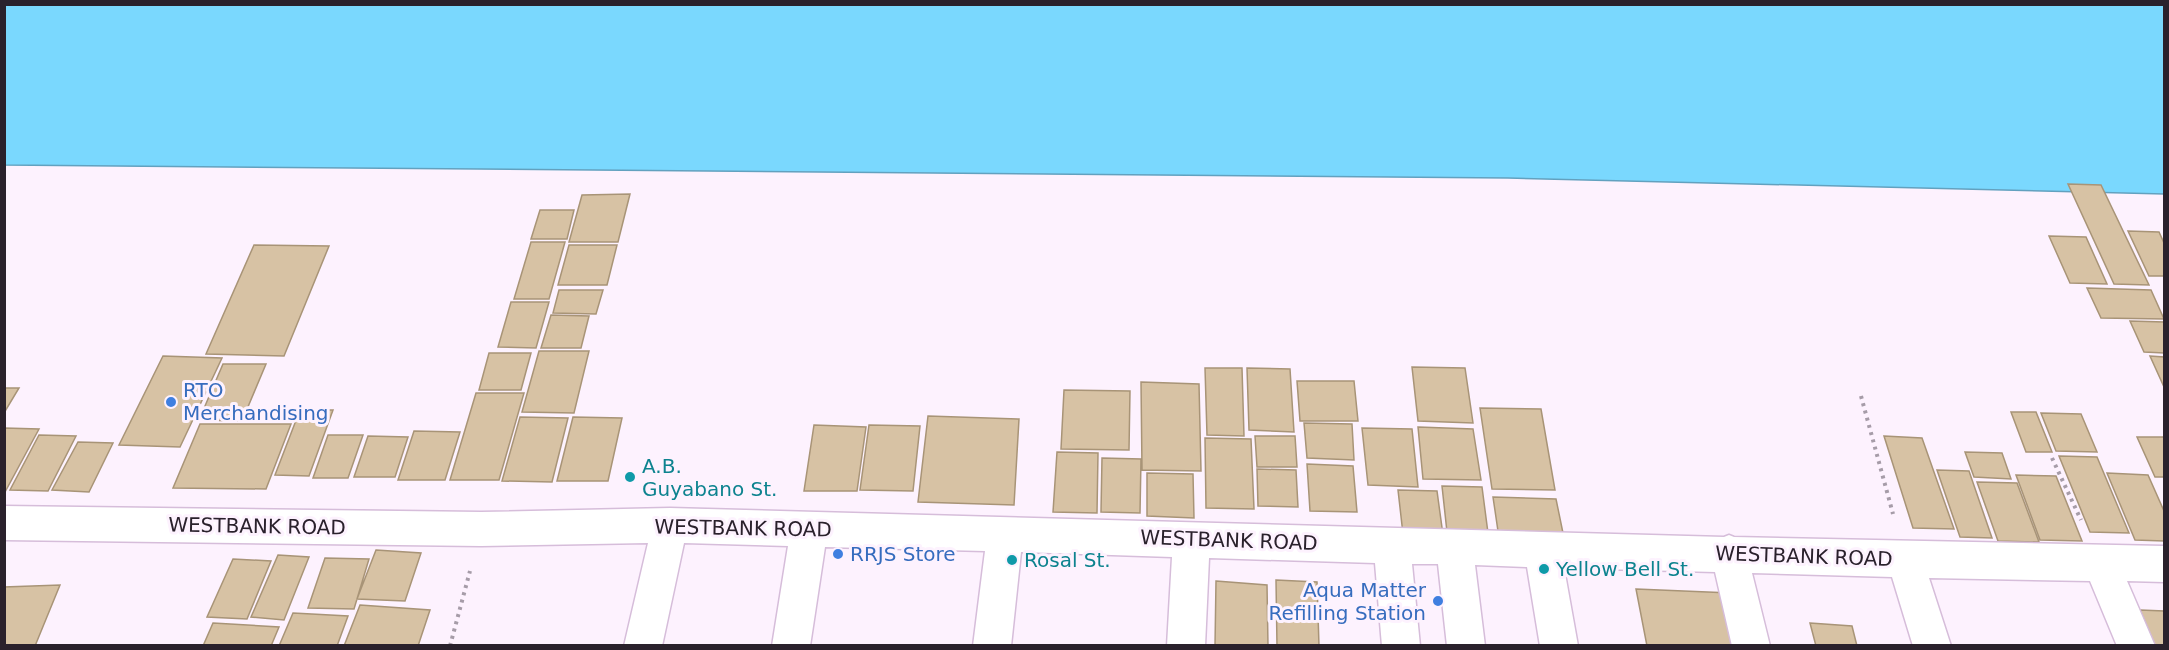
<svg xmlns="http://www.w3.org/2000/svg" width="2169" height="650" font-family="'DejaVu Sans',sans-serif">
	<rect width="100%" height="100%" fill="#fdf2fe"/>
	<path fill="#7ad8fe" stroke="#62a1bf" stroke-width="1.5" d="M5,5H2164V194L1508,178L5,165Z"/>
	<path fill="#d7c2a4" stroke="#a89477" stroke-width="1.5" d="M2068,184L2101,185L2149,285L2114,284Z
		M630,194L618,242H569L582,195Z
		M540,210H574L567,239H531Z
		M2128,231L2159,232L2164,243V276H2149Z
		M2049,236L2086,237L2107,284L2070,283Z
		M531,242H565L549,299H514Z
		M254,245L329,246L284,356L206,354Z
		M569,245H617L607,285H558Z
		M2087,288L2151,290L2164,319L2101,318Z
		M559,290H603L596,314L553,313Z
		M511,302H549L536,348L498,347Z
		M551,315L589,316L581,348H541Z
		M2130,321L2164,322V353L2144,352Z
		M539,351H589L574,413L522,412Z
		M489,353H531L521,390H479Z
		M163,356L222,358L180,447L119,445Z
		M2150,356L2164,357V387Z
		M223,364H266L242,421L199,420Z
		M1412,367L1465,368L1473,423L1418,421Z
		M1205,368H1242L1244,436L1207,435Z
		M1247,368L1290,369L1294,432L1249,430Z
		M1297,381H1354L1358,421H1300Z
		M1141,382L1199,384L1201,471L1142,470Z
		M4,388H19L4,413Z
		M1064,390L1130,391L1129,450L1061,449Z
		M476,393H524L499,480H450Z
		M1480,408L1541,409L1555,490L1492,489Z
		M300,410H333L309,476L275,475Z
		M2011,412H2036L2052,452H2026Z
		M2041,413L2081,414L2097,452L2056,451Z
		M928,416L1019,419L1014,505L918,502Z
		M520,417L568,418L552,482L502,481Z
		M573,417L622,418L608,481H557Z
		M1304,423L1352,424L1354,460L1307,458Z
		M200,424H291L266,489L173,488Z
		M814,425L866,427L857,491H804Z
		M869,425L920,426L913,491L860,490Z
		M1418,427L1473,429L1481,480L1423,479Z
		M4,428L39,429L5,492L4,491Z
		M1362,428L1412,429L1418,487L1368,485Z
		M414,431L460,432L445,480H398Z
		M39,435L76,436L48,491L10,490Z
		M328,435H363L348,478H313Z
		M368,436L408,437L395,477H354Z
		M1255,436H1295L1297,467H1257Z
		M1884,436L1922,438L1954,529L1913,528Z
		M2137,437H2164V477H2155Z
		M1205,438L1251,439L1254,509L1206,508Z
		M78,442L113,443L89,492L52,490Z
		M1057,452L1098,453L1097,513L1053,512Z
		M1965,452L2002,453L2011,479L1974,477Z
		M2059,456L2097,457L2129,533L2090,532Z
		M1102,458L1141,459L1140,513L1101,512Z
		M1307,464L1353,466L1357,512L1310,511Z
		M1257,469L1296,470L1298,507L1258,506Z
		M1937,470L1969,471L1992,538L1960,537Z
		M1147,473L1193,474L1194,518L1147,516Z
		M2107,473L2148,475L2164,511V541L2135,540Z
		M2016,475L2056,476L2082,541L2040,540Z
		M1977,482L2017,483L2039,542L1998,541Z
		M1442,486L1482,487L1488,533L1447,532Z
		M1398,490L1437,491L1443,535L1403,534Z
		M1493,497L1556,499L1563,533L1498,531Z
		M376,550L421,553L405,601L357,599Z
		M278,555L309,557L284,620L251,617Z
		M325,558L369,559L354,609L308,608Z
		M233,559L271,561L247,619L207,617Z
		M1276,580L1317,582L1319,646H1277Z
		M1216,581L1267,585L1268,646H1215Z
		M60,585L35,646H4V587Z
		M1636,589L1731,593L1743,646H1647Z
		M360,605L430,610L418,646H344Z
		M2140,610L2164,611V646H2155Z
		M293,613L348,616L337,646H279Z
		M213,623L279,627L271,646H203Z
		M1810,623L1852,626L1857,646H1816Z"/>
	<g fill="none" stroke-linecap="round" stroke-linejoin="round">
		<g stroke="#d6bdda" stroke-width="3">
			<path id="minor" d="M4,506L481,512L670,508L1724,537L1729,535L1734,537L2164,546V582L2127,581L2155,646H2117L2090,581L1929,578L1951,646H1913L1892,577L1752,573L1770,646H1732L1715,572L1564,568L1578,646H1540L1527,567L1475,565L1485,646H1447L1438,564H1412L1420,646H1382L1375,563L1209,558L1205,646H1167L1172,557L1021,552L1011,646H973L985,551L825,547L810,646H772L788,546L684,543L662,646H624L648,543L481,546L4,540Z"/>
		</g>
		<path stroke="#a69ca8" stroke-width="4" stroke-dasharray="3 4.5" stroke-linecap="butt" d="M1861,396L1893,514
			M2052,458L2081,520
			M450,646L470,571"/>
		<use href="#minor" fill="#fff" fill-rule="evenodd"/>
	</g>
	<g fill="#3f7fe0" stroke="#fdf2fe" stroke-width="2">
		<circle cx="171" cy="402" r="6"/>
		<circle cx="838" cy="554" r="6"/>
		<circle cx="1438" cy="601" r="6"/>
	</g>
	<g fill="#0f9aa8" stroke="#fdf2fe" stroke-width="2">
		<circle cx="630" cy="477" r="6"/>
		<circle cx="1012" cy="560" r="6"/>
		<circle cx="1544" cy="569" r="6"/>
	</g>
	<g text-anchor="middle" dominant-baseline="central" stroke-width="6" stroke-linejoin="round" paint-order="stroke">
		<g font-size="20" fill="#366cbe" stroke="#fdf2fe" text-anchor="start">
			<text x="183" y="390">RTO<tspan x="183" dy="23">Merchandising</tspan></text>
			<text x="850" y="554">RRJS Store</text>
			<text x="1426" y="590" text-anchor="end">Aqua Matter<tspan x="1426" dy="23">Refilling Station</tspan></text>
		</g>
		<g font-size="20" fill="#0d838f" stroke="#fdf2fe" text-anchor="start">
			<text x="642" y="466">A.B.<tspan x="642" dy="23">Guyabano St.</tspan></text>
			<text x="1024" y="560">Rosal St.</text>
			<text x="1556" y="569">Yellow Bell St.</text>
		</g>
		<g font-size="20" fill="#2a212c" stroke="#fdf2fe">
			<text transform="translate(257 526) rotate(1)">WESTBANK ROAD</text>
			<text transform="translate(743 528) rotate(1)">WESTBANK ROAD</text>
			<text transform="translate(1229 540) rotate(2)">WESTBANK ROAD</text>
			<text transform="translate(1804 556) rotate(2)">WESTBANK ROAD</text>
		</g>
	</g>
	<rect width="2169" height="650" fill="none" stroke="#2a212c" stroke-width="12"/>
</svg>
